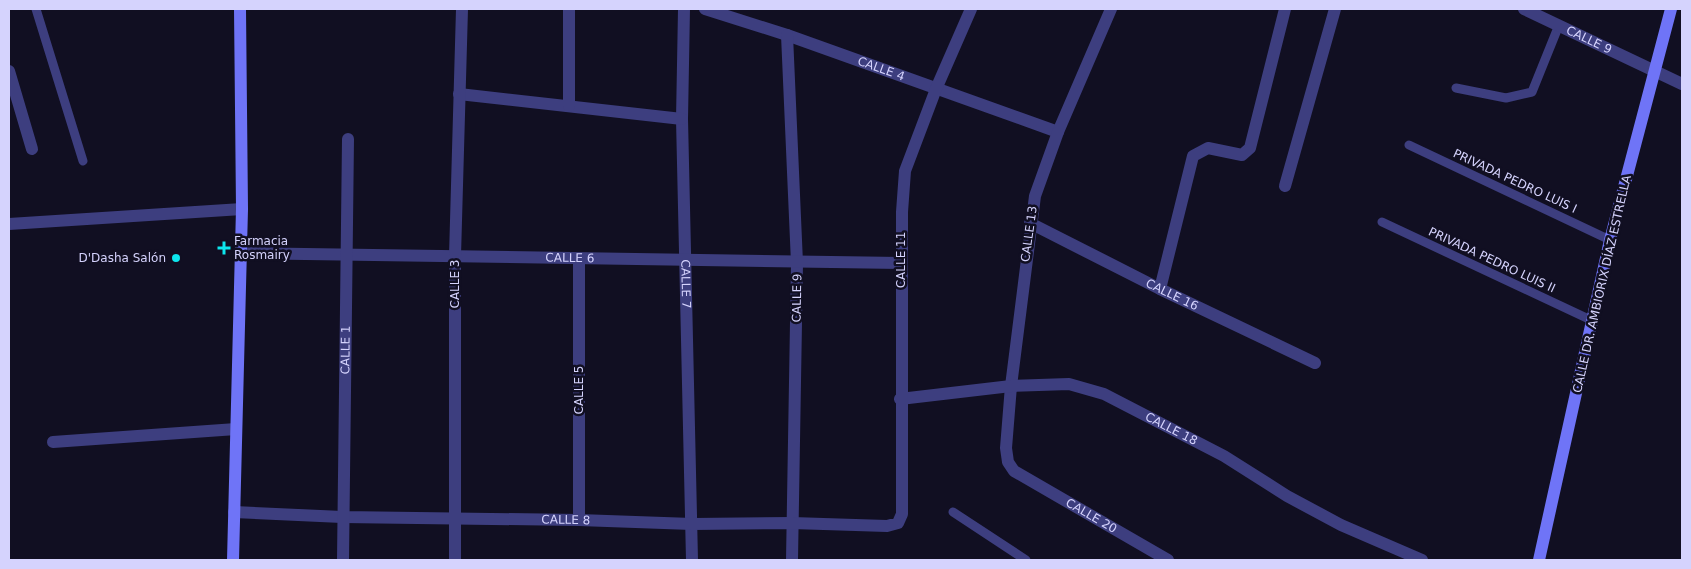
<svg xmlns="http://www.w3.org/2000/svg" width="1691" height="569" font-family="'DejaVu Sans',sans-serif">
	<rect width="100%" height="100%" fill="#110f22"/>
	<g fill="none" stroke-linecap="round" stroke-linejoin="round">
		<path stroke="#3d3e7f" stroke-width="9" d="M36,9L83,161
			M1456,88L1506,98L1532,92L1559,25
			M1409,145L1610,240
			M1382,222L1593,321
			M953,512L1026,560"/>
		<g stroke="#3d3e7f" stroke-width="12">
			<path id="s1" d="M684,9L682,119L692,560"/>
			<path id="s2" d="M705,9L787,35L1058,132"/>
			<path id="s3" d="M1111,9L1058,132L1035,196L1011,386L1006,448L1008,462L1014,471L1168,560"/>
			<path d="M787,35L797,263L792,560"/>
			<path d="M9,71L32,149"/>
			<path d="M459,94L682,119"/>
			<path d="M569,106V9"/>
			<path d="M1285,186L1335,9"/>
			<path id="s4" d="M1030,223L1160,289L1315,363"/>
			<path d="M9,224L242,209"/>
			<path id="s5" d="M240,253L901,263"/>
			<path d="M579,260V520"/>
			<path d="M1160,289L1193,156L1208,148L1242,155L1250,148L1285,9"/>
			<path id="s6" d="M900,399L1011,386L1069,384L1104,394L1224,456L1287,496L1341,525L1422,560"/>
			<path d="M53,442L236,429"/>
			<path id="s7" d="M234,512L342,517L579,520L692,524L792,523L887,526L898,523L902,514V212L905,171L936,89L971,9"/>
			<path id="s8" d="M343,560L348,139"/>
			<path d="M455,560V256L462,9"/>
		</g>
		<path stroke="#3d3e7f" stroke-width="12" id="s9" d="M1524,9L1682,84"/>
		<path stroke="#6f74f7" stroke-width="12" d="M233,560L242,209L240,9
			M1539,560L1610,240L1671,9"/>
	</g>
	<g fill="#0de6ee" stroke="#110f22" stroke-width="2">
		<path d="M221.5 240.5h5v5h5v5h-5v5h-5v-5h-5v-5h5z"/>
		<circle cx="176" cy="258" r="5"/>
	</g>
	<g text-anchor="middle" dominant-baseline="central" stroke-width="5" stroke-linejoin="round" paint-order="stroke">
		<g font-size="12" fill="#d5d3fd" stroke="#110f22">
			<text stroke="none"><textPath href="#s9" startOffset="72">CALLE 9</textPath></text>
			<text stroke="none"><textPath href="#s2" startOffset="186">CALLE 4</textPath></text>
			<text transform="translate(1515 181) rotate(25)">PRIVADA PEDRO LUIS I</text>
			<text transform="translate(1029 234) rotate(-82)">CALLE 13</text>
			<text stroke="none"><textPath href="#s5" startOffset="330">CALLE 6</textPath></text>
			<text transform="translate(901 260) rotate(-90)">CALLE 11</text>
			<text transform="translate(1492 260) rotate(25)">PRIVADA PEDRO LUIS II</text>
			<text transform="translate(455 284) rotate(-90)">CALLE 3</text>
			<text stroke="none"><textPath href="#s1" startOffset="275">CALLE 7</textPath></text>
			<text transform="translate(1602 284) rotate(-77)">CALLE DR. AMBIORIX DÍAZ ESTRELLA</text>
			<text stroke="none"><textPath href="#s4" startOffset="159">CALLE 16</textPath></text>
			<text transform="translate(797 298) rotate(-89)">CALLE 9</text>
			<text stroke="none"><textPath href="#s8" startOffset="210">CALLE 1</textPath></text>
			<text transform="translate(579 390) rotate(-90)">CALLE 5</text>
			<text stroke="none"><textPath href="#s6" startOffset="282">CALLE 18</textPath></text>
			<text stroke="none"><textPath href="#s3" startOffset="570">CALLE 20</textPath></text>
			<text stroke="none"><textPath href="#s7" startOffset="332">CALLE 8</textPath></text>
		</g>
		<g font-size="12" fill="#d5d3fd" stroke="#110f22" text-anchor="start">
			<text x="234" y="241">Farmacia<tspan x="234" dy="14">Rosmairy</tspan></text>
			<text x="166" y="258" text-anchor="end">D'Dasha Salón</text>
		</g>
	</g>
	<rect width="1691" height="569" fill="none" stroke="#d5d3fd" stroke-width="20"/>
</svg>
